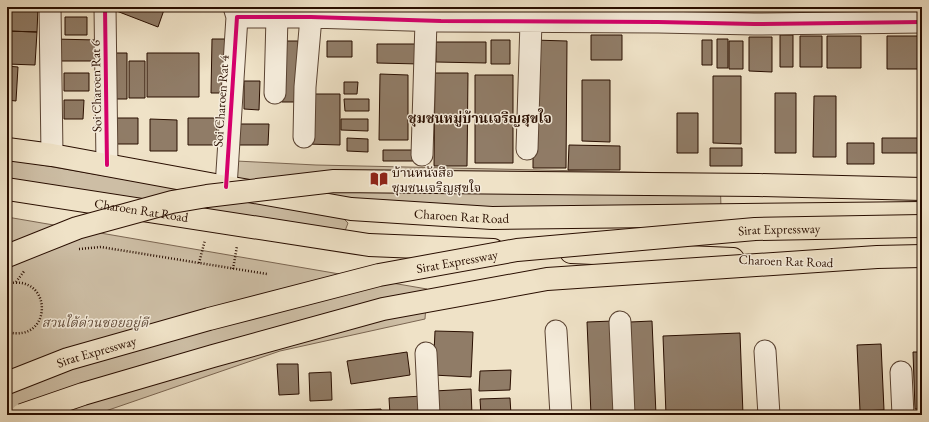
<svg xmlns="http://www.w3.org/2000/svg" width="929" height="422" font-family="'EB Garamond','Noto Serif Thai',serif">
	<rect width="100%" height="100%" fill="#efe2c7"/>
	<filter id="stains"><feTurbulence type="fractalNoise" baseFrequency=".005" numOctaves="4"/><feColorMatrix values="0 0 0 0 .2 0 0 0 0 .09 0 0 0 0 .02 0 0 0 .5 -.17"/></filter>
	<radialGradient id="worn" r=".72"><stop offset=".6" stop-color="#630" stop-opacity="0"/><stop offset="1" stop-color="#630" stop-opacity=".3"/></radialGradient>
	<path fill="#cdbea5" stroke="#7b6652" d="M7,159L324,214L342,217L348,223L345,231L7,181Z
		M236,161L316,165L720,174L721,208L398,206L232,180Z
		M7,217L427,289L425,319L280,351L94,415H7Z"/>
	<path fill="#907c67" stroke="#290e00" d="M7,7H38L37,32L7,31Z
		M53,7H88V10H53Z
		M115,7H165L158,27L114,10Z
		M65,17H87V35H65Z
		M7,31L37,32L35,65L7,64Z
		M591,35H622V60H591Z
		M780,35H793V67H780Z
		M800,36H822V67H800Z
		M827,36H861V68H827Z
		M887,36H922V69H887Z
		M749,37H772V72L749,71Z
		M54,39L97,40V61H53Z
		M212,39H225V93H211Z
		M717,39H728V68H717Z
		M491,40H510V64H491Z
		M533,40L567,41L566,168H533Z
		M702,40H712V65H702Z
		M282,41H298V102H282Z
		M327,41H352V57H327Z
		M729,41H743V69H729Z
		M436,42H486V63L436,62Z
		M377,44H420V64L377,63Z
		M111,53H127V99H111Z
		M147,53H199V97H147Z
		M129,61H145V98H129Z
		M7,66L18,67L16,101L7,100Z
		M64,73H89V91H64Z
		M435,73H468L467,166H434Z
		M380,74L408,75V140H379Z
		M475,75H513V163H475Z
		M713,76H741V144L713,143Z
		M582,80H610V142L582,141Z
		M244,81H260L259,110L244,109Z
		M344,82H358L357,94H344Z
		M775,93H796V153H775Z
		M307,94H340V145L307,144Z
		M814,96H836V157H813Z
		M344,99H369V111H345Z
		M64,100H84L83,119H64Z
		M677,113H698V153H677Z
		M112,118H138V144H112Z
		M188,118H217V145H188Z
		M150,119L177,120V151H150Z
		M341,119H368V131L341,130Z
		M239,124H269L268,145H239Z
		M347,138L368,139V152L347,151Z
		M882,138H922V153H882Z
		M847,143H874V164H847Z
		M569,145L620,146V170H568Z
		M710,148H742V166H710Z
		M383,150H413V161H383Z
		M613,321L617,415H591L587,322Z
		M652,321L656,415H634L630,322Z
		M435,331L473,332L471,377L433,375Z
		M740,333L743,415H666L663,336Z
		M881,344L884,410L860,411L857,345Z
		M407,352L410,375L351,384L347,361Z
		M913,352H922V409H915Z
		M277,364H298L299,394L279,395Z
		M511,370L510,390L479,391L480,371Z
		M331,372L332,400L310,401L309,373Z
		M471,389L472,415H435L434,391Z
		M422,396L423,415H390L389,398Z
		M510,398L511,415H481L480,399Z
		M381,409L382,415H301V412Z
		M556,412V415H524V413Z"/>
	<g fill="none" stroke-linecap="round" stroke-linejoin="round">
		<g stroke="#5a4332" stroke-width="23">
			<path id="minor" d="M50,7L52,155
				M105,7L107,165
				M237,17H311L441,21L658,22L754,24L922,22
				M275,93L277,17
				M304,137L305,87L311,17
				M527,149L531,22
				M422,155L426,21
				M226,187L237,17L234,7
				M620,322L624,415
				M556,331L561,415
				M765,351L769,415
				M426,353L429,415
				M901,372L903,415"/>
		</g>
		<g stroke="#290e00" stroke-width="24">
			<g id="major">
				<path id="s1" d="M7,149L52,155L226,187L351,209L492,218L922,213"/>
				<path id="s2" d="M7,189L369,245L493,250"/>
				<path d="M571,252L733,259"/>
			</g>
		</g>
		<g stroke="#290e00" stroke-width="24">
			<path id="highway" d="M758,185L922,189"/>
		</g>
		<path stroke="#290e00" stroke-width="2.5" stroke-dasharray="1 2" stroke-linecap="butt" d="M79,249L101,247L267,274
			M199,263L205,240
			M233,269L237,246
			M16,282L25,270
			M7,284C53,272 54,344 7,332"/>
		<use href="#minor" stroke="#f5ecdb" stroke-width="21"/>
		<use href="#major" stroke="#efe2c7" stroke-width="22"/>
		<use href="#highway" stroke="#efe2c7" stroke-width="22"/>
		<g stroke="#290e00" stroke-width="24" stroke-linecap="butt">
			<g id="highway-bridge">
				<path d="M7,256L77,228L172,202L207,196L334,181L758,185"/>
				<path id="s3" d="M7,383L68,359L209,319L379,275L517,250L755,229L922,226"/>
				<path d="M22,415L83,394L213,356L383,309L547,279L877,257L922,256"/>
			</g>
		</g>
		<use href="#highway-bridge" stroke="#efe2c7" stroke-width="22"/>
		<g stroke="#f5ecdb" stroke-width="6">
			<path id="cycleway" d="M105,7L107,165
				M226,187L237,17H311L441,21L658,22L754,24L922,22"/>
		</g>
		<use href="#cycleway" stroke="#d6006c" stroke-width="4"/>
	</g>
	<defs>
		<g id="library-bare" transform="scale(1.38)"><path d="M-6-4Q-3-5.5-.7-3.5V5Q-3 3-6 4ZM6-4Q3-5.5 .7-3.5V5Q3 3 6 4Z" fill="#8f2418" stroke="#f5ecdb" stroke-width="2.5" paint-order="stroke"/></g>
	</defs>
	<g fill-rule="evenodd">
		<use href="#library-bare" x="379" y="179"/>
	</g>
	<g text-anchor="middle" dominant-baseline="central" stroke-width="3" stroke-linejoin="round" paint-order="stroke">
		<g font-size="13" fill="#290e00" stroke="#f5ecdb">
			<text transform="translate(96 86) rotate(-91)">Soi Charoen Rat 6</text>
			<text transform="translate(221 101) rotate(-86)">Soi Charoen Rat 4</text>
			<text stroke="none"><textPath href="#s2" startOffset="136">Charoen Rat Road</textPath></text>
			<text stroke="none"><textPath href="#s1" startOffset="460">Charoen Rat Road</textPath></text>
			<text stroke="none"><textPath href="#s3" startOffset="791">Sirat Expressway</textPath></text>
			<text stroke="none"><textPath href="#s3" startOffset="467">Sirat Expressway</textPath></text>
			<text transform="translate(786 261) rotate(2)">Charoen Rat Road</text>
			<text stroke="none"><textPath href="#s3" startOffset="95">Sirat Expressway</textPath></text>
		</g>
		<g font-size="13" fill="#290e00" stroke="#f5ecdb" text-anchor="start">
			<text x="392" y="172">บ้านหนังสือ<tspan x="392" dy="15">ชุมชนเจริญสุขใจ</tspan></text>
		</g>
		<g font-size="13" font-style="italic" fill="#624c3a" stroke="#f5ecdb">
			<text x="95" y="322">สวนใต้ด่วนซอยอยู่ดี</text>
		</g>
		<g font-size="14" font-weight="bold" fill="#290e00" stroke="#f5ecdb">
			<text x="480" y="118">ชุมชนหมู่บ้านเจริญสุขใจ</text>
		</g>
	</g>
	<rect width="929" height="422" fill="none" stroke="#efe2c7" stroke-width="24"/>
	<rect x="8" y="8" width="913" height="406" fill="none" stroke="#290e00" stroke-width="2"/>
	<rect x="12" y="12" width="905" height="398" fill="none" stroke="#290e00"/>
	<rect width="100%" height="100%" filter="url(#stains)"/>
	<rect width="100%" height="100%" fill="url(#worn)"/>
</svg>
